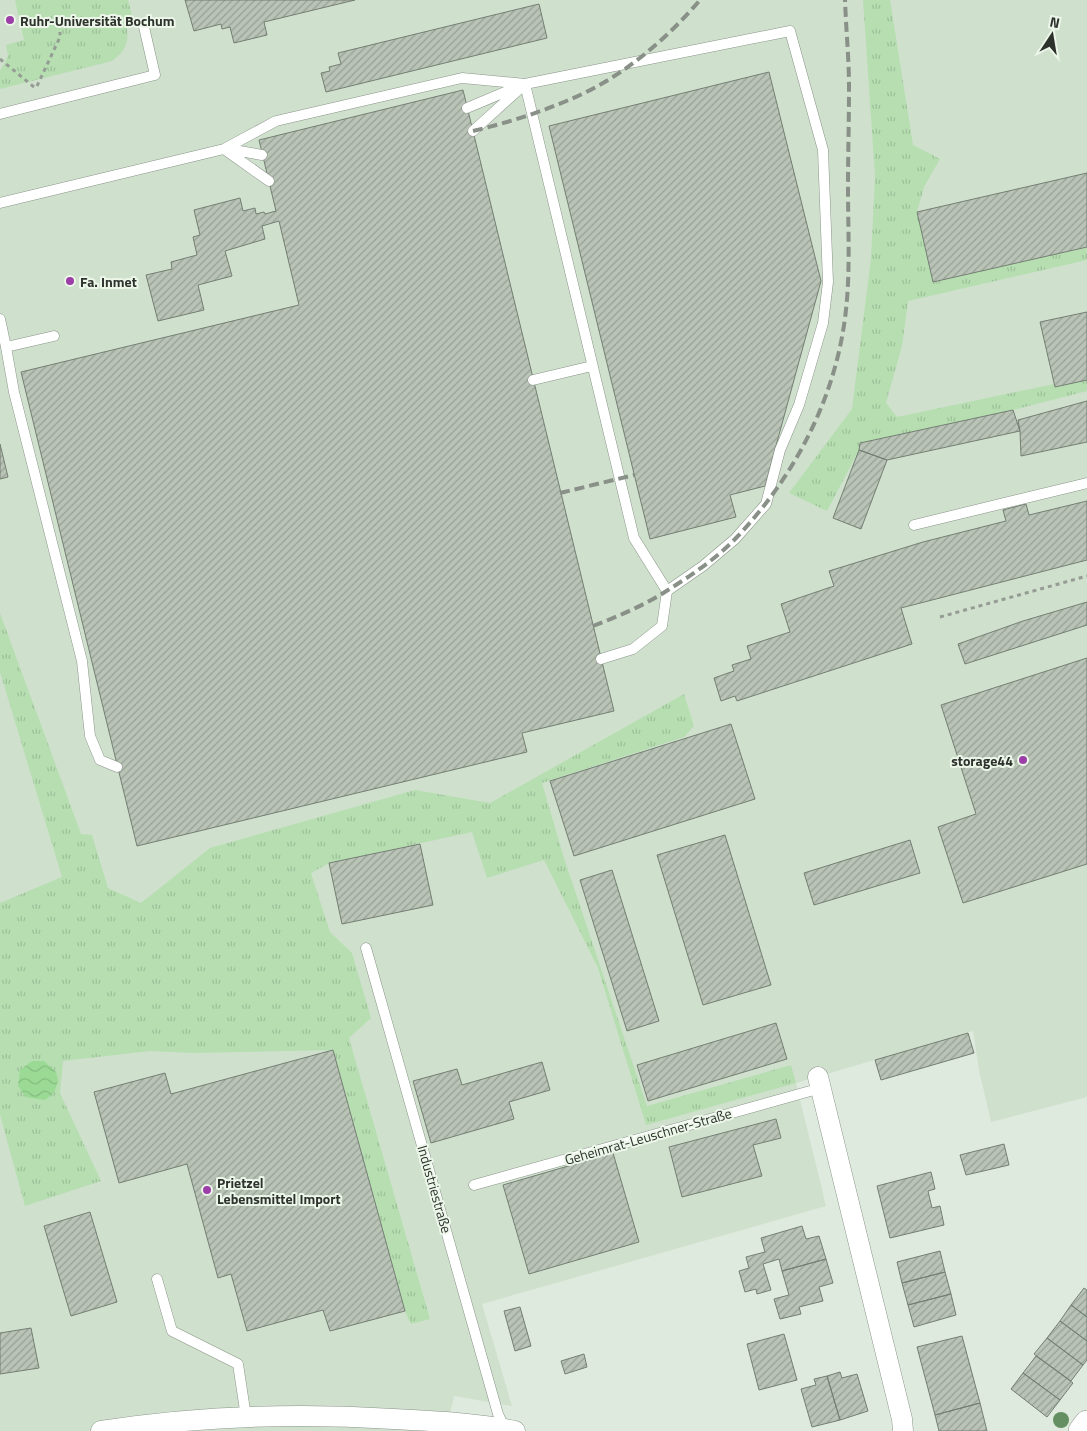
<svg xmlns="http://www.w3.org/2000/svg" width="1087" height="1431" font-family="'Titillium Web',sans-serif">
	<defs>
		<pattern id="grass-tufts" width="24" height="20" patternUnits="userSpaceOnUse" patternTransform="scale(1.25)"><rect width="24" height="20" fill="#b6deb1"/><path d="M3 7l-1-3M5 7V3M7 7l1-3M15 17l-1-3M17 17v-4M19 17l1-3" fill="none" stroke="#9dbf99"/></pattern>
		<pattern id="water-waves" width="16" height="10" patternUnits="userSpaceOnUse" patternTransform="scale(1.25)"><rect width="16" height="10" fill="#9ada94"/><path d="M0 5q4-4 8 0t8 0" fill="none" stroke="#85bc80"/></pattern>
		<pattern id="building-hatch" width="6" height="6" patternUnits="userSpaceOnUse" patternTransform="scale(1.25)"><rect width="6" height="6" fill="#b9c4b7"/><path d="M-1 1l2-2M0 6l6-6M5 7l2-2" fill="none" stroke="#97a095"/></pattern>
	</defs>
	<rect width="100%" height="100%" fill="#deeadd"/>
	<path fill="#cfe0cd" d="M0,0H1087V1097L991,1122L979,1070L973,1031L796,1083L826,1206L482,1304L512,1406L454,1396L446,1431H0Z"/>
	<path fill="url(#grass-tufts)" d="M15,0H128L133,19L125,20C130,40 128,49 112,61L0,89V71L8,56L6,45L24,40Z
		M863,0H890L913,145L940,159L924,187L917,212L933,282L1087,247V260L908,301L902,346L886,403L897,417L1054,384L1055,387L1087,380V391L1013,410L860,443L859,450L827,511L789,493L852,409L871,258L875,176Z
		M0,613L81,834L92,835L108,888L141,903L210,848L415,790L490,803L684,694L694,726L684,737L542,783L564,858L647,1106L791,1065L796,1083L646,1125L598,968L544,860L487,878L472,832L329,863L311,873L330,932L352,953L371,1018L349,1038L430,1319L411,1324L405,1311L333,1050L193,1053L150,1051L63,1061L60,1093L101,1181L25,1206L0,1115V903L62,877L0,672Z"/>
	<path fill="url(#water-waves)" d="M32,1061H44L56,1072L58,1081L54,1093L45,1100L26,1097L18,1086L20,1070Z"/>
	<path fill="url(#building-hatch)" stroke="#747f73" d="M185,0H355L264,22L267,35L234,43L230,27L222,29L221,24L194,31Z
		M539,4L547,38L326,92L321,73L330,71L329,67L341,64L338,53Z
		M769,72L821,281L765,486L730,495L736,517L650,539L549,126Z
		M463,90L614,711L522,733L527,752L137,846L21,372L299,305L279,221L262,226L265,239L225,251L232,276L198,285L204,310L158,321L146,275L172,269L171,262L197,255L193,237L200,235L194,210L240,198L243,211L255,208L256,214L264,212L265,214L276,211L259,140Z
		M1087,173V247L933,282L917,212Z
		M1087,312V380L1055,387L1040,322Z
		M1087,401V442L1021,456L1020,431L1018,420Z
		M1013,410L1020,431L887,460L859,450L860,443Z
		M0,444L8,477L0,479Z
		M859,450L887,460L861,529L833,518Z
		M1087,501V560L901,608L912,644L737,701L735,696L721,701L714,678L734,671L732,665L751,659L747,646L790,632L781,604L834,586L829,571L923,542L1006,521L1003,510L1026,504L1029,515Z
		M1087,602V625L965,664L958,644L1023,621Z
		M1087,658V864L963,903L938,827L976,814L941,705Z
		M731,724L755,799L574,856L550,781Z
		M725,835L771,985L703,1005L657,855Z
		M910,840L920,873L814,905L804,873Z
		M420,844L433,905L342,924L329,863Z
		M612,870L659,1021L627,1031L580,880Z
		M776,1023L787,1059L648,1101L637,1065Z
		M968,1033L974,1053L881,1080L875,1060Z
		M333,1050L405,1311L330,1331L323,1310L247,1331L231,1274L218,1278L187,1164L119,1183L94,1092L165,1073L171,1094Z
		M542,1062L550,1090L509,1102L514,1119L431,1143L413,1081L457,1069L462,1085Z
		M776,1119L781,1138L753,1145L762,1176L682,1197L669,1147Z
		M1004,1144L1009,1165L966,1175L960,1155Z
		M613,1153L639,1242L529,1274L503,1185Z
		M931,1172L935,1189L928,1191L932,1208L940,1206L944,1225L890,1238L877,1186Z
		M90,1212L117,1302L71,1316L44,1226Z
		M802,1226L806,1239L819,1236L826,1259L782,1271L779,1259L763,1264L771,1290L757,1294L756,1289L745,1292L739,1271L749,1268L746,1257L765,1252L761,1238Z
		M940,1251L945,1272L902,1283L897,1262Z
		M826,1259L833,1283L819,1287L823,1301L799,1307L801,1314L780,1319L774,1299L789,1295L782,1271Z
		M945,1272L951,1294L908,1305L902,1283Z
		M1084,1288L1087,1290V1317L1071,1305Z
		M951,1294L956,1315L914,1327L908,1305Z
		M1071,1305L1087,1317V1341L1060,1321Z
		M520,1307L531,1346L515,1351L504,1311Z
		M1060,1321L1087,1341V1360L1083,1365L1047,1338Z
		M31,1328L39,1368L0,1374V1333Z
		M784,1334L797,1380L759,1390L747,1344Z
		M962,1336L980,1403L935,1415L917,1347Z
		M1047,1338L1083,1365L1071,1381L1034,1354Z
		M584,1354L587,1367L565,1374L561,1361Z
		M1036,1356L1073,1383L1060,1400L1023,1373Z
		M840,1372L842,1378L857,1374L868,1411L840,1420L827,1376Z
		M1023,1373L1060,1400L1047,1417L1011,1389Z
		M827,1376L840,1420L812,1427L801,1389L816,1385L814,1379Z
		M980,1403L987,1431H939L935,1415Z"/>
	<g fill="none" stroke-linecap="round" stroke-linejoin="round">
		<g stroke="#8a9589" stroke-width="11">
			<path id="service" d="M525,84L634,538L667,591L662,626L633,649L601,659
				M467,108L517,87
				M0,114L155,75L144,27
				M473,131L525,84
				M224,149L269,181
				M228,149L262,155
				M0,203L224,149L276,121L462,78L525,84L790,31L823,150L828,282L823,323L799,405L780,450L766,504L735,539L703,566L667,591
				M0,319L6,347L54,336
				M6,347L14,392L82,661L90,736L100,760L117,767
				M533,380L592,366
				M914,525L1087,483
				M366,948L498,1414L505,1429
				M474,1185L821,1088
				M157,1279L172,1331L238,1364L246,1417"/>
		</g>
		<g stroke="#8a9589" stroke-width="21">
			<path id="minor" d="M818,1077L902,1419L903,1431
				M101,1431C198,1416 297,1413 394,1419C433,1421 477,1423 515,1431"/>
		</g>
		<g stroke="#8a9589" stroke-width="26">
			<path id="tertiary" d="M1081,1431L1087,1423"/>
		</g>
		<path stroke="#949c93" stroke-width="3" stroke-dasharray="4 4" stroke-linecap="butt" d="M0,59L34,87
			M37,86L60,37V32
			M940,617L1087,576"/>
		<use href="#service" stroke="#fff" stroke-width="10"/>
		<use href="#minor" stroke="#fff" stroke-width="20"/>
		<use href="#tertiary" stroke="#fff" stroke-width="25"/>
		<path stroke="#889087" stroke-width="4" stroke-dasharray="10 5" stroke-linecap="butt" d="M473,131C506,123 539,113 571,99C621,78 665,41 700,0
			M560,493L634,475
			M593,626C619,616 645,605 668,590C692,575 717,558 737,537C792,479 832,405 844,325C851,280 848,234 848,189C848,155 849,121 849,87C849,58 846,29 845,0"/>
	</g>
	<circle fill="#648f63" cx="1061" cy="1420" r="8"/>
	<g fill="#9b3ea8" stroke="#ecf7ea" stroke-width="2">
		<circle cx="10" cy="20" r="5"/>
		<circle cx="70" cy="281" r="5"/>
		<circle cx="1023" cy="760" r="5"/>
		<circle cx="207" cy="1190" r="5"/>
	</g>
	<g text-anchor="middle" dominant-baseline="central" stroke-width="4" stroke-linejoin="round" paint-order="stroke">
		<g font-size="14" font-weight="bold" fill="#2e322d" stroke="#ecf7ea" text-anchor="start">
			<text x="20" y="20">Ruhr-Universität Bochum</text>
			<text x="80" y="281">Fa. Inmet</text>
			<text x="1013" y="760" text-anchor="end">storage44</text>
			<text x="217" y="1182">Prietzel<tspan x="217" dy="16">Lebensmittel Import</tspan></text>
		</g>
		<g font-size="14" fill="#2e322d" stroke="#ecf7ea">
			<text transform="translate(648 1136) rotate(-16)">Geheimrat-Leuschner-Straße</text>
			<text transform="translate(435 1189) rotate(74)">Industriestraße</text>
		</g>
	</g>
	<g transform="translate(1052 35) rotate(12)" stroke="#ecf7ea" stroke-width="4" paint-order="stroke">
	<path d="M0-4L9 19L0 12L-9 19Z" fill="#2e322d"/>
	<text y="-8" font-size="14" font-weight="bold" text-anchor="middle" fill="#2e322d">N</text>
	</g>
</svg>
